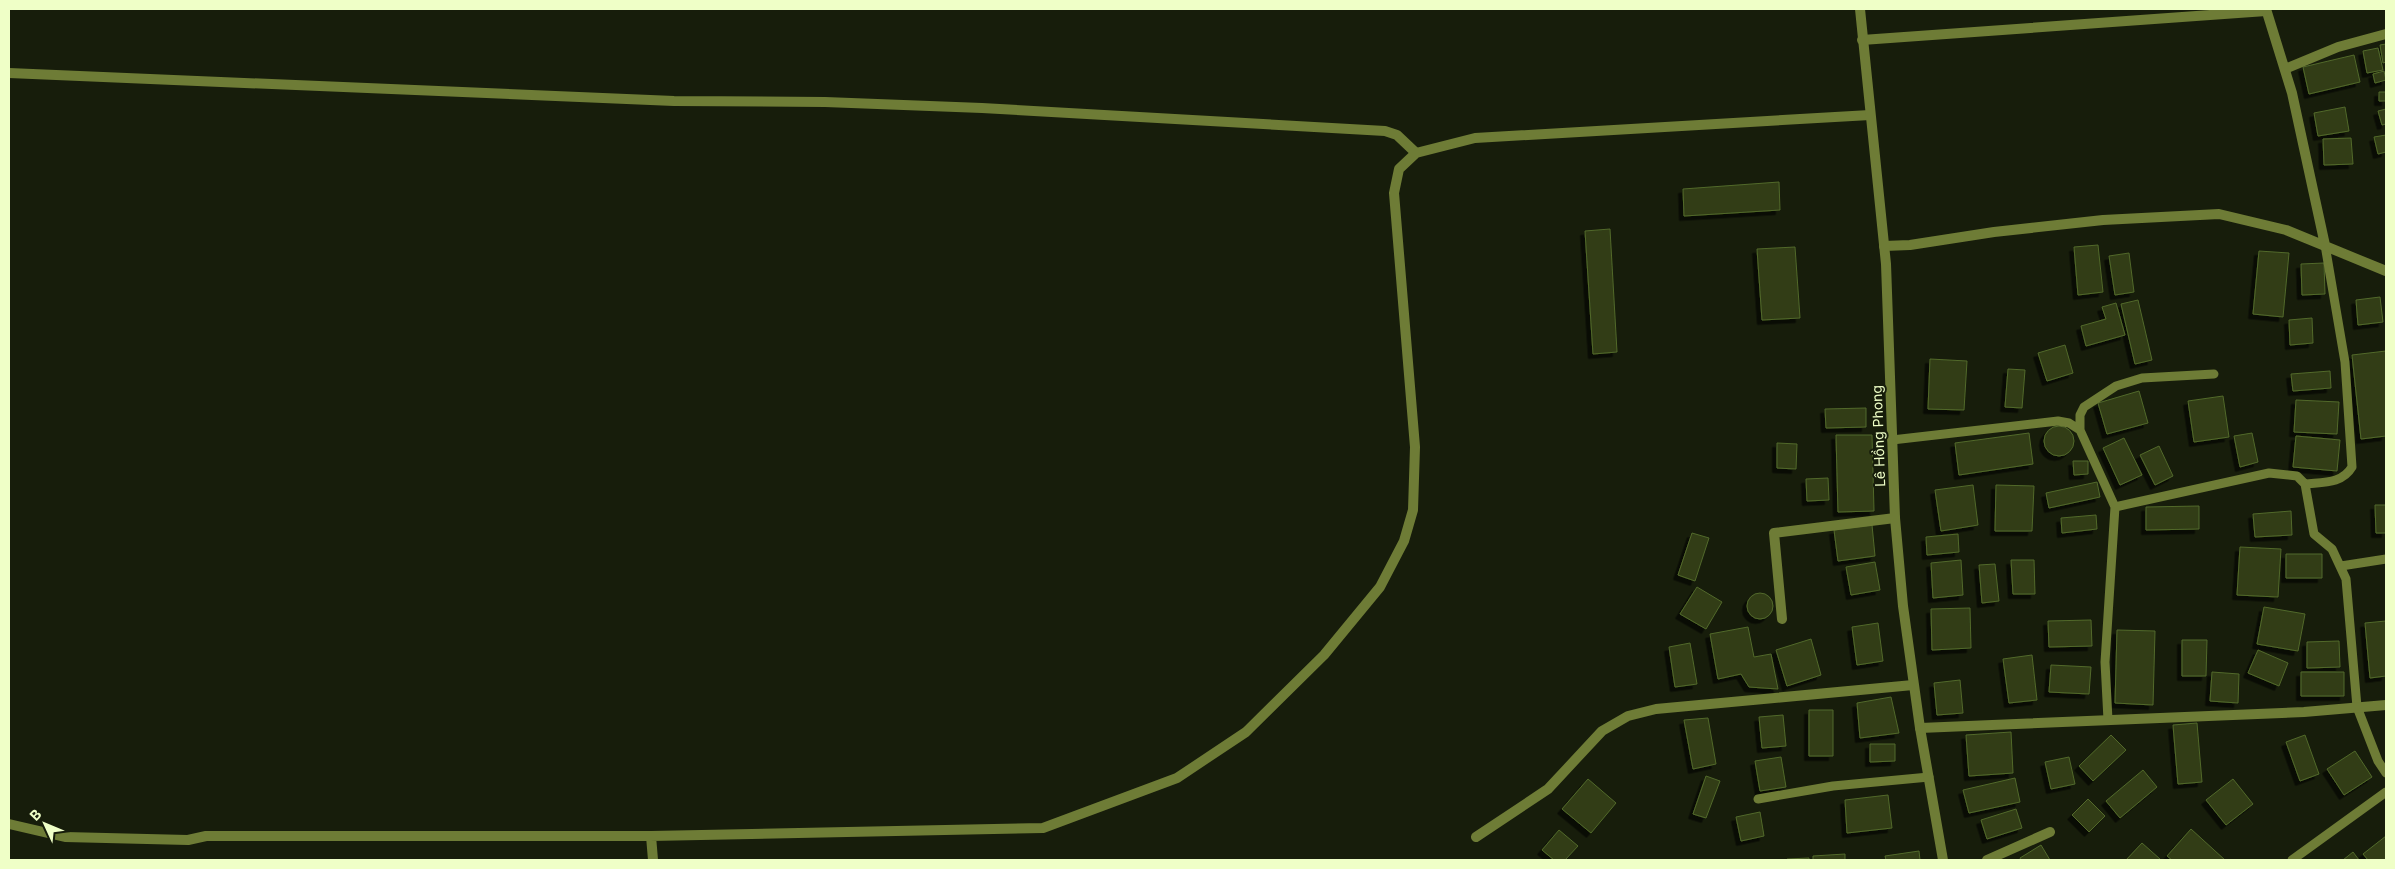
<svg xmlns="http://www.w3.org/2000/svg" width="2395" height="869" font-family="Inter,sans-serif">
	<defs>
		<filter id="shadow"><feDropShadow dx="-4.5" dy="4.5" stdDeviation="0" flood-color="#0009"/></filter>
	</defs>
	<rect width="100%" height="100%" fill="#171d0b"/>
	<path fill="#303d18" stroke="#52692a" filter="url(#shadow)" d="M2386,44V62L2383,63L2380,45Z
		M2378,48L2383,70L2367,73L2363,51Z
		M2354,55L2360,82L2309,94L2303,67Z
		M2384,71L2386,80L2375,83L2373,74Z
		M2379,92H2386V101H2379Z
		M2345,107L2349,131L2318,136L2314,113Z
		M2386,109V124L2382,125L2378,111Z
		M2386,135V152L2378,154L2374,137Z
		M2351,138L2353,164L2324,165L2323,139Z
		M1779,182L1780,210L1684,216L1683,189Z
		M1610,229L1617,352L1593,354L1585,231Z
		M2098,245L2103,292L2078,295L2074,247Z
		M1795,247L1800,318L1762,320L1757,249Z
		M2259,251L2289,253L2283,317L2253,314Z
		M2129,253L2134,292L2115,295L2109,256Z
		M2324,263L2325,294L2302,295L2301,264Z
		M2380,297L2383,322L2358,325L2356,300Z
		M2138,300L2152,360L2135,364L2121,304Z
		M2116,303L2125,335L2086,346L2081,326L2106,319L2102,307Z
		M2312,318L2313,343L2290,345L2289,320Z
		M2065,345L2073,373L2047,381L2038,353Z
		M2386,351V436L2361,439L2352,355Z
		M1930,359L1967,361L1964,410L1928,409Z
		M2008,369L2025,370L2022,408L2005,407Z
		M2330,371L2331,388L2293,391L2291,374Z
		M2139,391L2148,423L2107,434L2098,403Z
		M2223,396L2229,437L2194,442L2188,401Z
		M2296,400L2339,402L2337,434L2294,432Z
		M1866,408V427L1826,428L1825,409Z
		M2044 441a15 15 0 1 1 30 0a15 15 0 1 1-30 0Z
		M2029,433L2033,464L1959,475L1955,443Z
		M2252,433L2258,462L2240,467L2234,436Z
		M1836,435H1872L1874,511L1838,512Z
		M2296,436L2340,440L2337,471L2293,467Z
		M2124,438L2142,475L2120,485L2103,448Z
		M1777,443L1797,444L1796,469L1777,468Z
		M2159,446L2173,476L2155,485L2140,455Z
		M2073,461H2088V474L2074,475Z
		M1828,478L1829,500L1807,501L1806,479Z
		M2097,482L2100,497L2049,508L2046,493Z
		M1973,485L1978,525L1941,531L1935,490Z
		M1996,485L2034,486L2032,531H1995Z
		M2375,505H2386V533H2376Z
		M2199,506V529L2146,530V507Z
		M2291,511L2292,535L2255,537L2253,514Z
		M2096,515L2097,529L2062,533L2061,518Z
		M1872,525L1875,556L1838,561L1834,530Z
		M1692,533L1709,538L1695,581L1678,575Z
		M1958,534L1959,552L1927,555L1926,537Z
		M2240,547L2281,549L2278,597L2237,595Z
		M2286,554H2322V578H2286Z
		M1961,560L1963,595L1933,598L1931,563Z
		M2011,560H2034L2035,594H2013Z
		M1875,562L1880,590L1851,595L1846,567Z
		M1995,564L1999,601L1982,603L1979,565Z
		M1697,587L1722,602L1706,629L1680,614Z
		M1747 606a13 13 0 1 1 26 0a13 13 0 1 1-26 0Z
		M2264,607L2305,614L2298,651L2257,644Z
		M1970,608L1971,648L1932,650L1931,609Z
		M2091,620L2092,646L2049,647L2048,621Z
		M2386,621V676L2370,678L2365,623Z
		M1878,623L1883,661L1857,665L1852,627Z
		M1748,627L1754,657L1771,654L1778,689L1749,687L1741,674L1718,679L1710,634Z
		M2117,630L2155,631L2153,705L2115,703Z
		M1811,639L1821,675L1787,686L1776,650Z
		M2182,640H2207L2206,676H2182Z
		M2339,641L2340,667L2307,668V642Z
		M1690,643L1697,684L1675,687L1669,647Z
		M2258,650L2288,663L2279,686L2248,673Z
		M2032,655L2037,700L2009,703L2003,659Z
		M2051,665L2091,667L2089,694L2049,692Z
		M2212,672L2239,674L2238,703L2210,701Z
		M2301,672H2344V696H2301Z
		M1960,680L1963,713L1937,715L1934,683Z
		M1891,697L1899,733L1860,738L1857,703Z
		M1809,710H1833V756H1809Z
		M1783,715L1786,746L1762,748L1759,717Z
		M1708,718L1716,764L1693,769L1684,720Z
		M2197,723L2202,782L2178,784L2173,725Z
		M2011,732L2013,773L1969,776L1966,735Z
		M2111,735L2126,750L2093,781L2079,766Z
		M2305,735L2319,774L2300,781L2286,742Z
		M1870,744H1895V761L1870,762Z
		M2355,751L2372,777L2344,795L2327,769Z
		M1781,757L1786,787L1760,791L1755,761Z
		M2069,757L2075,784L2051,789L2045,762Z
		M2143,770L2157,787L2120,818L2106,801Z
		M1706,776L1720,781L1706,818L1693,814Z
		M2015,778L2020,802L1969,813L1963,790Z
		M1588,779L1616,803L1591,833L1562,809Z
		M2233,779L2253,804L2226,825L2206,800Z
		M1888,795L1892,828L1847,833L1845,800Z
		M2088,799L2105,816L2089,832L2072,815Z
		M2016,809L2022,828L1987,839L1981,820Z
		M1760,812L1764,836L1741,841L1736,817Z
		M2191,829L2225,860H2172L2167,856Z
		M1559,830L1578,846L1565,860H1554L1542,850Z
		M2386,836V860H2368L2363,854Z
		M2142,843L2160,859L2159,860H2126Z
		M2041,845L2050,860H2021L2020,858Z
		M1919,851L1920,860H1886L1885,856Z
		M2353,852L2359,860H2343Z
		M1845,854V860H1813V856Z
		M1809,858V860H1787V859Z"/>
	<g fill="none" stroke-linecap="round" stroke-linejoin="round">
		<path stroke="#6e7c36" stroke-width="9" d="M2080,430V415L2084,407L2116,386L2142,378L2214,374
			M1892,440L2058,421L2069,423L2080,430L2115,507L2105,662L2108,720
			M2305,484L2314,534L2332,549L2346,579L2357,707L2378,761L2386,773
			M2115,507L2269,473L2297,476L2305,484C2323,482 2342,484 2352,467L2345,362L2325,245
			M2341,566L2386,559
			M1758,799L1833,786L1929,777
			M2292,860L2386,792"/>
		<path stroke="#6e7c36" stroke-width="10" d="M2266,9L2292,93L2325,245
			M1862,40L2266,11
			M2285,69L2338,47L2386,34
			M9,73L674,101L825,102L982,108L1385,131L1397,135L1416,153
			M1884,246L1910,245L1994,232L2103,220L2219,214L2286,230L2386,271
			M1782,619L1774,533L1895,518
			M1920,728L2304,712L2386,705
			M9,824L65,837L188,840L206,836H651L1043,828L1177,778L1246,732L1324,655L1380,587L1404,541L1413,510L1415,447L1394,193L1399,169L1416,153L1475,138L1870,115
			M651,836L653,860
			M1476,837L1548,789L1602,731L1628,716L1656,709L1913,685
			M1987,860L2050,832"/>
		<path stroke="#6e7c36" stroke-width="10" d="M1860,9L1886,264L1895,518L1903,606L1920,728L1943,860"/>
	</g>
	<g text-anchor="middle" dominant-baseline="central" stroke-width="4" stroke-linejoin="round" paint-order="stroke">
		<g font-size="14" fill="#efffc7" stroke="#171d0b">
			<text transform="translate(1878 436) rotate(-92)">Lê Hồng Phong</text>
		</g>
	</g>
	<rect width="2395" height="869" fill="none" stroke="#efffc7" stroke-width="20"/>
	<g transform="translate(45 824) rotate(314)" stroke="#171d0b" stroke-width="4" paint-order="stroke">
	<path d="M0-4L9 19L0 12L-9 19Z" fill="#efffc7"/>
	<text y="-8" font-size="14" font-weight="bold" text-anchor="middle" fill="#efffc7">B</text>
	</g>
</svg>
